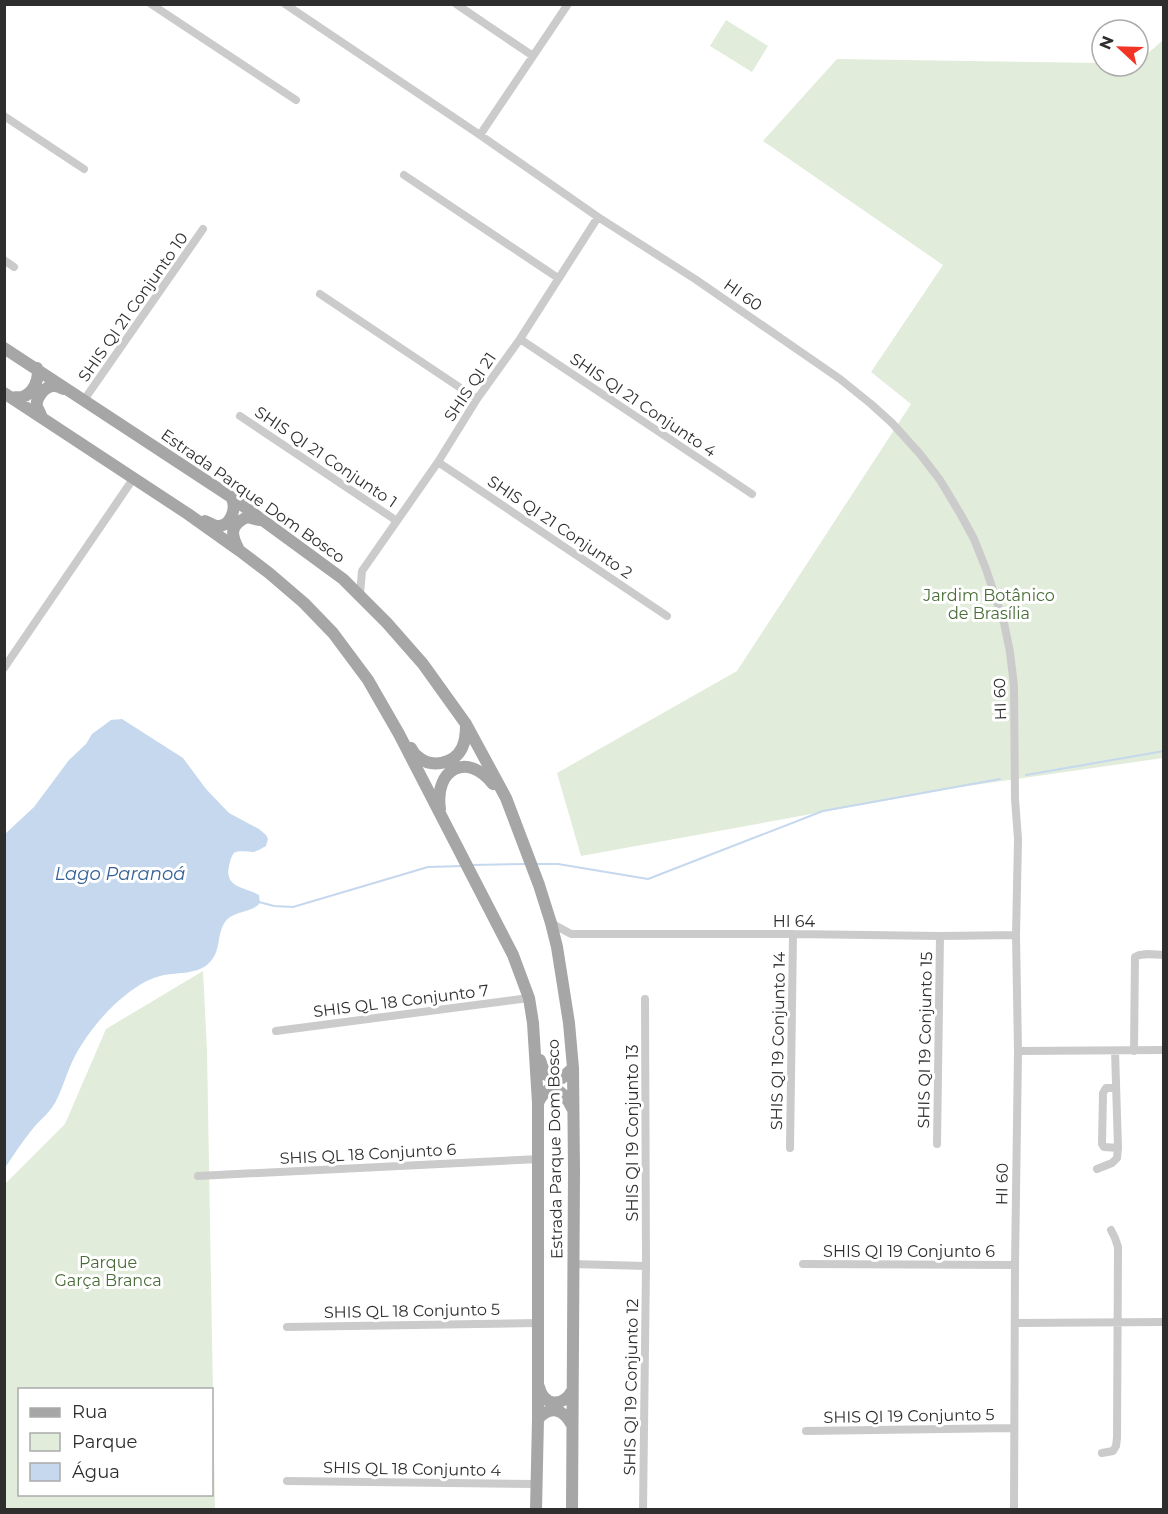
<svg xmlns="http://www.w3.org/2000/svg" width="1168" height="1514" font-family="Montserrat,sans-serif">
	<rect width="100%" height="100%" fill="#fff"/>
	<path fill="#e1ecda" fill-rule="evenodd" d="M726,20L768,46L752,72L710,46Z
		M1163,40V758L960,787L581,856L557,773L737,671L911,404L871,372L943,265L763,141L837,59L1102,63V66H1138V62Z
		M203,971L207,1051L215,1509L5,1510V1184L65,1124L106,1029ZM20,1390H212V1494H20Z"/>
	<path fill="#c5d8ee" d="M122,719L183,758L206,789L229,813L259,829L266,835L268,839L266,846C262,848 258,851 253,852C247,852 239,850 234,853C231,856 230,862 229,866C224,888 245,887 259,895L260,903C250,914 234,910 225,922C216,935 222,952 208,964C196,975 175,972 160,976C143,980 126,994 114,1005C99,1019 84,1039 75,1056C67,1071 63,1088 55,1103C47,1116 39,1120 31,1131C21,1143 13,1156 5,1168V834L34,807L69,760L86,744L92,734L111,720Z"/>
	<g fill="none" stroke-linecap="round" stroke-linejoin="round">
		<path stroke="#c5d8ee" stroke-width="2" d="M1026,775L1164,751
			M537,864H558L648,879L823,811L1000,779
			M471,865L526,864
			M259,902L274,906L293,907L428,867L463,866"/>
		<path stroke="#cbcbcb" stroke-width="8" d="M151,4L296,100
			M285,4L480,135L598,217L695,279L840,379L871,404L892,423L920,454L940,480L961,515L974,539L986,569L1004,623L1010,652L1014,686L1015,799L1018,839L1016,935L1018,1051L1015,1265L1014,1510
			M456,4L533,56
			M4,116L84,169
			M480,135L568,4
			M404,175L558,278
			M4,260L14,267
			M320,294L477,399
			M520,339L752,494
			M84,400L203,229
			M240,416L397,521
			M438,462L667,616
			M360,595L362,571L438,462L477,399L520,339L598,217
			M4,668L133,479
			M551,923L571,934H793L940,936L1016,935
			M276,1031L529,998
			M1018,1051L1164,1050
			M1134,1051L1135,957C1142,952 1155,955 1164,955
			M1116,1088H1106L1103,1093L1102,1144L1104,1147L1118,1148
			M937,1144L940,936
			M790,1148L793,934
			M1097,1169L1112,1163L1117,1158L1118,1148L1115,1051
			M198,1176L539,1159
			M572,1264L646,1266
			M803,1264L1015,1265
			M1015,1323L1164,1322
			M287,1327L538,1323
			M806,1431L1014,1428
			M1102,1453L1113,1451L1116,1446L1117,1438L1118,1247L1115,1238L1111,1230
			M287,1481L536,1484
			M643,1510L646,1266L645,999"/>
		<path stroke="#a6a6a6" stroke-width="12" d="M4,348L231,497L343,579L387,623L423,664L466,724L506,798L539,885L551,923L557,947L569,1023L573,1068L574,1172L572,1510
			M4,393L188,514L240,551L269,573L304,603L333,633L368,680L399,734L513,955L529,998L533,1023L538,1103V1419L536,1510
			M12,398C15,397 19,397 22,397C33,394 40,379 37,368
			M42,417C41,416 38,408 37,407C35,398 45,386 54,386C58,386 61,388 64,389
			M205,521C210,523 214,527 220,526C232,524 237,506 231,497
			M238,548C230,533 231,525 247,517L259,520
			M411,748C413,751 414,754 417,756C431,769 454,764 462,748C466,740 466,732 466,724
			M440,809C434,769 467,751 493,784
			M540,1060L545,1074L552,1078H562L573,1068
			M538,1103C550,1078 563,1090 572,1108
			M539,1387C544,1407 563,1407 572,1391
			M538,1419C551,1404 564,1410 572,1425"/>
	</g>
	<g text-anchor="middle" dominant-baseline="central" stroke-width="6" stroke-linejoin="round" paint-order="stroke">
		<g font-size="16" fill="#2e2e2e" stroke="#fff">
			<text transform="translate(743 295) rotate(35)">HI 60</text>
			<text transform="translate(133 307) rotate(-55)">SHIS QI 21 Conjunto 10</text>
			<text transform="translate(470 387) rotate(-56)">SHIS QI 21</text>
			<text transform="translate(643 405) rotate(34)">SHIS QI 21 Conjunto 4</text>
			<text transform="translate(326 457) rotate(34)">SHIS QI 21 Conjunto 1</text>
			<text transform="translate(253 496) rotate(35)">Estrada Parque Dom Bosco</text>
			<text transform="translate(560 527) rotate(34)">SHIS QI 21 Conjunto 2</text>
			<text transform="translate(1000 699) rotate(-92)">HI 60</text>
			<text x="794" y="921">HI 64</text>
			<text transform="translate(401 1001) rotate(-7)">SHIS QL 18 Conjunto 7</text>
			<text transform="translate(925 1040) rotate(-89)">SHIS QI 19 Conjunto 15</text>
			<text transform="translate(778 1041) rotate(-89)">SHIS QI 19 Conjunto 14</text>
			<text transform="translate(632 1133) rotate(-90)">SHIS QI 19 Conjunto 13</text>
			<text transform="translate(555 1149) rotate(-91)">Estrada Parque Dom Bosco</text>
			<text transform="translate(368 1154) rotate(-3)">SHIS QL 18 Conjunto 6</text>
			<text transform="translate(1002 1184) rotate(-89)">HI 60</text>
			<text x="909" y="1251">SHIS QI 19 Conjunto 6</text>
			<text transform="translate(412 1311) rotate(-1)">SHIS QL 18 Conjunto 5</text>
			<text transform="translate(631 1387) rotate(-89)">SHIS QI 19 Conjunto 12</text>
			<text transform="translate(909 1416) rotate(-1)">SHIS QI 19 Conjunto 5</text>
			<text transform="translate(412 1469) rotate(1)">SHIS QL 18 Conjunto 4</text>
		</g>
		<g font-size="16" fill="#496c38" stroke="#fff">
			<text x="989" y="595">Jardim Botânico<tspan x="989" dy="18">de Brasília</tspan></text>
			<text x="108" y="1262">Parque<tspan x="108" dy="18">Garça Branca</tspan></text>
		</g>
		<g font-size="18" font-style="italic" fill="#366295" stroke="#fff">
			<text x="120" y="874">Lago Paranoá</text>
		</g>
	</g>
	<rect width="1168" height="1514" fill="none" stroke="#2e2e2e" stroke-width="12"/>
	<rect x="18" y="1388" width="195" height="108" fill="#ffffff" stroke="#ababab" stroke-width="1.5"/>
	<rect x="30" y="1408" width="30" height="9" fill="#a6a6a6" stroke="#ababab" stroke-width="1.5"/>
	<text x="72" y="1418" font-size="18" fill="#2e2e2e">Rua</text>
	<rect x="30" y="1433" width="30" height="18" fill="#e1ecda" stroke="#ababab" stroke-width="1.5"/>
	<text x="72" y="1448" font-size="18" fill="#2e2e2e">Parque</text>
	<rect x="30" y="1463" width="30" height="18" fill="#c5d8ee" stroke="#ababab" stroke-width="1.5"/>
	<text x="72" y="1478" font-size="18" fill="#2e2e2e">Água</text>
	<g transform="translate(1120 48) rotate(292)"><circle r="28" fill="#ffffff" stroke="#ababab" stroke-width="1.5"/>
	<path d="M0-4.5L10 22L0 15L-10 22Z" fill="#f13424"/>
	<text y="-9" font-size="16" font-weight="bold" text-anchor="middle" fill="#2e2e2e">N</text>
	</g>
</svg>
